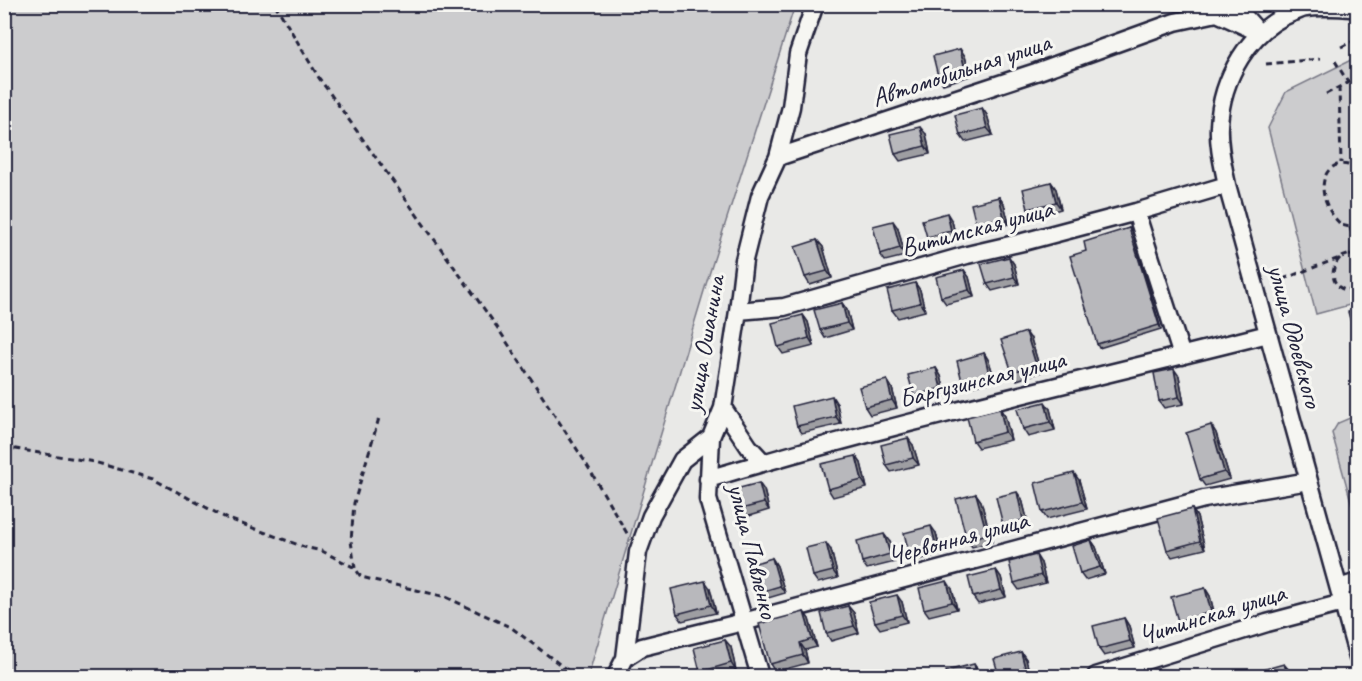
<svg xmlns="http://www.w3.org/2000/svg" width="1362" height="681" font-family="Caveat,sans-serif">
	<rect width="100%" height="100%" fill="#e9e9e7"/>
	<filter id="ink" filterUnits="userSpaceOnUse"><feTurbulence type="fractalNoise" baseFrequency=".0167" numOctaves="2"/><feDisplacementMap in="SourceGraphic" scale="12" xChannelSelector="R" yChannelSelector="G"/><feConvolveMatrix kernelMatrix="1 2 1 2 8 2 1 2 1" color-interpolation-filters="sRGB"/></filter>
	<g filter="url(#ink)">
		<path fill="#ccccce" stroke="#777784" stroke-width="1.5" d="M4,5H795L707,281L588,676H5Z
			M1357,57V303L1316,314L1268,128L1286,92Z
			M1357,415H1358L1357,523L1332,433L1338,423Z"/>
		<g fill="none" stroke-linecap="round" stroke-linejoin="round">
			<g stroke="#22223b" stroke-width="21">
				<path id="minor" d="M1233,4L1253,26
					M1358,9C1348,7 1316,6 1307,8C1302,8 1298,11 1294,12C1249,29 1221,79 1219,126C1218,146 1223,165 1227,185L1358,658
					M778,157L1036,72L1175,22L1217,13L1260,33
					M1136,212L1182,356
					M738,311L784,307L967,255L1023,242L1136,212L1227,185
					M723,408L749,447L763,462
					M711,437L708,499L760,676
					M708,479C893,423 1082,381 1268,334
					M1339,588L1358,582
					M625,658L642,647L743,622L1204,499L1309,481
					M616,676L625,658L638,552L651,516L682,460L711,437L723,408L738,311L744,260L760,196L778,157L791,107L798,54L815,4
					M1096,676L1267,623L1343,603"/>
			</g>
			<path stroke="#22223b" stroke-width="3" stroke-dasharray="6 4.5" stroke-linecap="butt" d="M275,4L319,78L497,327L584,460L628,535
				M1341,47L1358,39
				M1335,61L1358,99
				M1266,64L1320,59
				M1339,87L1341,163
				M1326,94L1358,77
				M1358,169C1329,153 1316,181 1327,205C1330,213 1336,219 1341,225L1350,227L1358,225
				M1350,227L1357,251
				M1349,255L1358,256
				M1340,258C1325,274 1336,296 1358,289
				M1283,279L1358,251
				M4,447L94,462L153,479L226,518L304,547L322,551L355,568L361,577L446,597L512,628L575,676
				M355,568L351,541L354,503L379,418"/>
			<use href="#minor" stroke="#f6f6f2" stroke-width="16"/>
		</g>
		<path fill="#9e9ea2" stroke="#22223b" stroke-width="1.5" d="M960,49L965,56L970,76L943,84L938,76Z
			M982,108L987,115L993,135L965,142L960,135Z
			M926,134L930,154L900,161L895,154Z
			M1051,182L1056,189L1061,209L1033,217L1028,209Z
			M999,197L1004,204L1009,224L981,231L976,224Z
			M952,221L956,238L932,244L927,237Z
			M898,228L905,256L885,261L880,254Z
			M1129,228L1132,231L1161,329L1099,348L1097,344L1086,251Z
			M817,240L823,247L832,278L810,285L805,277Z
			M1009,257L1014,264L1019,284L992,291L987,284Z
			M964,270L969,277L974,297L946,304L941,297Z
			M915,283L920,290L925,311L898,318L892,310Z
			M842,303L847,310L852,330L825,338L820,330Z
			M803,315L808,322L814,346L783,354L778,347Z
			M1031,339L1041,372L1017,380L1012,372Z
			M984,353L989,361L995,381L967,388L962,381Z
			M936,368L941,376L946,396L919,403L914,396Z
			M1179,376L1184,404L1164,408L1159,401Z
			M887,380L892,388L897,408L870,415L865,407Z
			M837,404L841,424L802,433L797,426Z
			M1000,409L1005,416L1011,440L978,448L973,441Z
			M1050,409L1055,430L1028,437L1023,429Z
			M1211,425L1216,433L1230,479L1205,486L1200,479Z
			M913,445L919,465L891,472L886,465Z
			M856,456L861,463L867,488L833,497L828,489Z
			M1079,480L1087,509L1047,519L1042,512Z
			M764,490L769,510L742,518L737,510Z
			M976,494L981,501L992,542L972,547L967,540Z
			M1022,499L1029,527L1008,532L1003,525Z
			M1192,509L1197,517L1205,549L1172,557L1167,550Z
			M936,533L941,554L914,561L909,553Z
			M1091,540L1096,547L1105,574L1085,580L1080,573Z
			M890,542L895,562L867,569L862,562Z
			M831,550L838,578L818,583L813,576Z
			M772,558L777,566L785,593L765,599L760,592Z
			M1041,563L1046,583L1019,590L1014,583Z
			M996,570L1001,577L1006,597L978,604L973,597Z
			M710,588L716,613L682,621L677,614Z
			M1205,588L1210,596L1216,620L1183,628L1178,621Z
			M952,589L957,609L929,616L924,609Z
			M902,602L907,622L880,629L875,622Z
			M848,606L854,613L859,633L831,641L826,633Z
			M804,612L809,619L817,647L805,650L808,663L775,672L770,664Z
			M1124,618L1129,626L1135,648L1104,656L1099,649Z
			M725,640L731,647L736,671L714,676H703L700,672Z
			M1021,652L1026,659L1030,676H999Z"/>
		<path fill="#818184" stroke="#22223b" stroke-width="1.5" d="M960,49L965,56L970,76L965,69Z
			M982,108L987,115L993,135L987,128Z
			M920,127L926,134L930,154L925,146Z
			M1051,182L1056,189L1061,209L1056,202Z
			M999,197L1004,204L1009,224L1004,217Z
			M947,213L952,221L956,238L951,231Z
			M893,221L898,228L905,256L900,248Z
			M1129,228L1132,231L1161,329L1159,325Z
			M817,240L823,247L832,278L827,271Z
			M1009,257L1014,264L1019,284L1014,277Z
			M964,270L969,277L974,297L969,290Z
			M915,283L920,290L925,311L920,303Z
			M842,303L847,310L852,330L847,323Z
			M803,315L808,322L814,346L809,338Z
			M1026,332L1031,339L1041,372L1036,365Z
			M984,353L989,361L995,381L989,374Z
			M936,368L941,376L946,396L941,388Z
			M1174,369L1179,376L1184,404L1179,397Z
			M887,380L892,388L897,408L892,400Z
			M832,396L837,404L841,424L836,417Z
			M1045,402L1050,409L1055,430L1050,422Z
			M1000,409L1005,416L1011,440L1005,432Z
			M1211,425L1216,433L1230,479L1224,472Z
			M908,438L913,445L919,465L913,458Z
			M856,456L861,463L867,488L862,480Z
			M1074,473L1079,480L1087,509L1082,502Z
			M759,483L764,490L769,510L764,503Z
			M1017,492L1022,499L1029,527L1023,520Z
			M976,494L981,501L992,542L987,534Z
			M1192,509L1197,517L1205,549L1200,541Z
			M931,526L936,533L941,554L936,546Z
			M884,534L890,542L895,562L890,554Z
			M1091,540L1096,547L1105,574L1100,567Z
			M826,543L831,550L838,578L833,571Z
			M1036,555L1041,563L1046,583L1041,575Z
			M772,558L777,566L785,593L780,586Z
			M996,570L1001,577L1006,597L1001,590Z
			M705,581L710,588L716,613L711,605Z
			M947,581L952,589L957,609L952,602Z
			M1205,588L1210,596L1216,620L1211,612Z
			M897,595L902,602L907,622L902,615Z
			M848,606L854,613L859,633L854,626Z
			M804,612L809,619L817,647L812,639Z
			M1124,618L1129,626L1135,648L1130,641Z
			M725,640L731,647L736,671L731,663Z
			M800,643L805,650L808,663L803,655Z
			M1021,652L1026,659L1030,676H1029L1026,672Z
			M974,664L979,671L980,676H977Z
			M1284,664L1290,671L1291,676H1288Z"/>
		<path fill="#b8b8bc" stroke="#22223b" stroke-width="1.5" d="M960,49L965,69L938,76L933,56Z
			M982,108L987,128L960,135L955,115Z
			M920,127L925,146L895,154L890,134Z
			M1051,182L1056,202L1028,209L1023,189Z
			M999,197L1004,217L976,224L971,204Z
			M947,213L951,231L927,237L922,220Z
			M893,221L900,248L880,254L873,226Z
			M1129,228L1159,325L1097,344L1070,256L1086,251L1084,242Z
			M817,240L827,271L805,277L795,247Z
			M1009,257L1014,277L987,284L981,264Z
			M964,270L969,290L941,297L936,277Z
			M915,283L920,303L892,310L887,290Z
			M842,303L847,323L820,330L814,310Z
			M1358,310V346L1348,312Z
			M803,315L809,338L778,347L772,323Z
			M1026,332L1036,365L1012,372L1001,340Z
			M984,353L989,374L962,381L957,361Z
			M936,368L941,388L914,396L908,375Z
			M1174,369L1179,397L1159,401L1154,373Z
			M887,380L892,400L865,407L859,387Z
			M832,396L836,417L797,426L792,406Z
			M1045,402L1050,422L1023,429L1017,409Z
			M1000,409L1005,432L973,441L967,417Z
			M1211,425L1224,472L1200,479L1186,433Z
			M908,438L913,458L886,465L881,445Z
			M856,456L862,480L828,489L821,464Z
			M1074,473L1082,502L1042,512L1035,483Z
			M759,483L764,503L737,510L732,490Z
			M1017,492L1023,520L1003,525L996,497Z
			M976,494L987,534L967,540L956,499Z
			M1192,509L1200,541L1167,550L1158,518Z
			M931,526L936,546L909,553L904,533Z
			M884,534L890,554L862,562L857,541Z
			M1091,540L1100,567L1080,573L1072,546Z
			M826,543L833,571L813,576L806,548Z
			M1036,555L1041,575L1014,583L1009,562Z
			M772,558L780,586L760,592L752,564Z
			M996,570L1001,590L973,597L968,577Z
			M705,581L711,605L677,614L671,589Z
			M947,581L952,602L924,609L919,588Z
			M1205,588L1211,612L1178,621L1171,597Z
			M897,595L902,615L875,622L869,602Z
			M848,606L854,626L826,633L821,613Z
			M804,612L812,639L800,643L803,655L770,664L759,624Z
			M1124,618L1130,641L1099,649L1093,626Z
			M725,640L731,663L700,672L694,648Z
			M1021,652L1026,672L1007,676H999L994,659Z
			M974,664L977,676H948L946,671Z
			M1284,664L1288,676H1252L1251,673Z"/>
	</g>
	<g text-anchor="middle" dominant-baseline="central" stroke-width="6" stroke-linejoin="round" paint-order="stroke">
		<g font-size="26" fill="#22223b" stroke="#f6f6f2">
			<text transform="translate(961 70) rotate(-18)">Автомобильная улица</text>
			<text transform="translate(977 228) rotate(-15)">Витимская улица</text>
			<text transform="translate(1295 336) rotate(75)">улица Одоевского</text>
			<text transform="translate(704 344) rotate(-80)">улица Ошанина</text>
			<text transform="translate(982 379) rotate(-14)">Баргузинская улица</text>
			<text transform="translate(958 538) rotate(-15)">Червонная улица</text>
			<text transform="translate(753 551) rotate(76)">улица Павленко</text>
			<text transform="translate(1212 614) rotate(-17)">Читинская улица</text>
		</g>
	</g>
	<rect width="1362" height="681" fill="none" stroke="#f6f6f2" stroke-width="24"/>
	<rect x="12" y="12" width="1338" height="657" fill="none" stroke="#22223b" stroke-width="2" filter="url(#ink)"/>
</svg>
